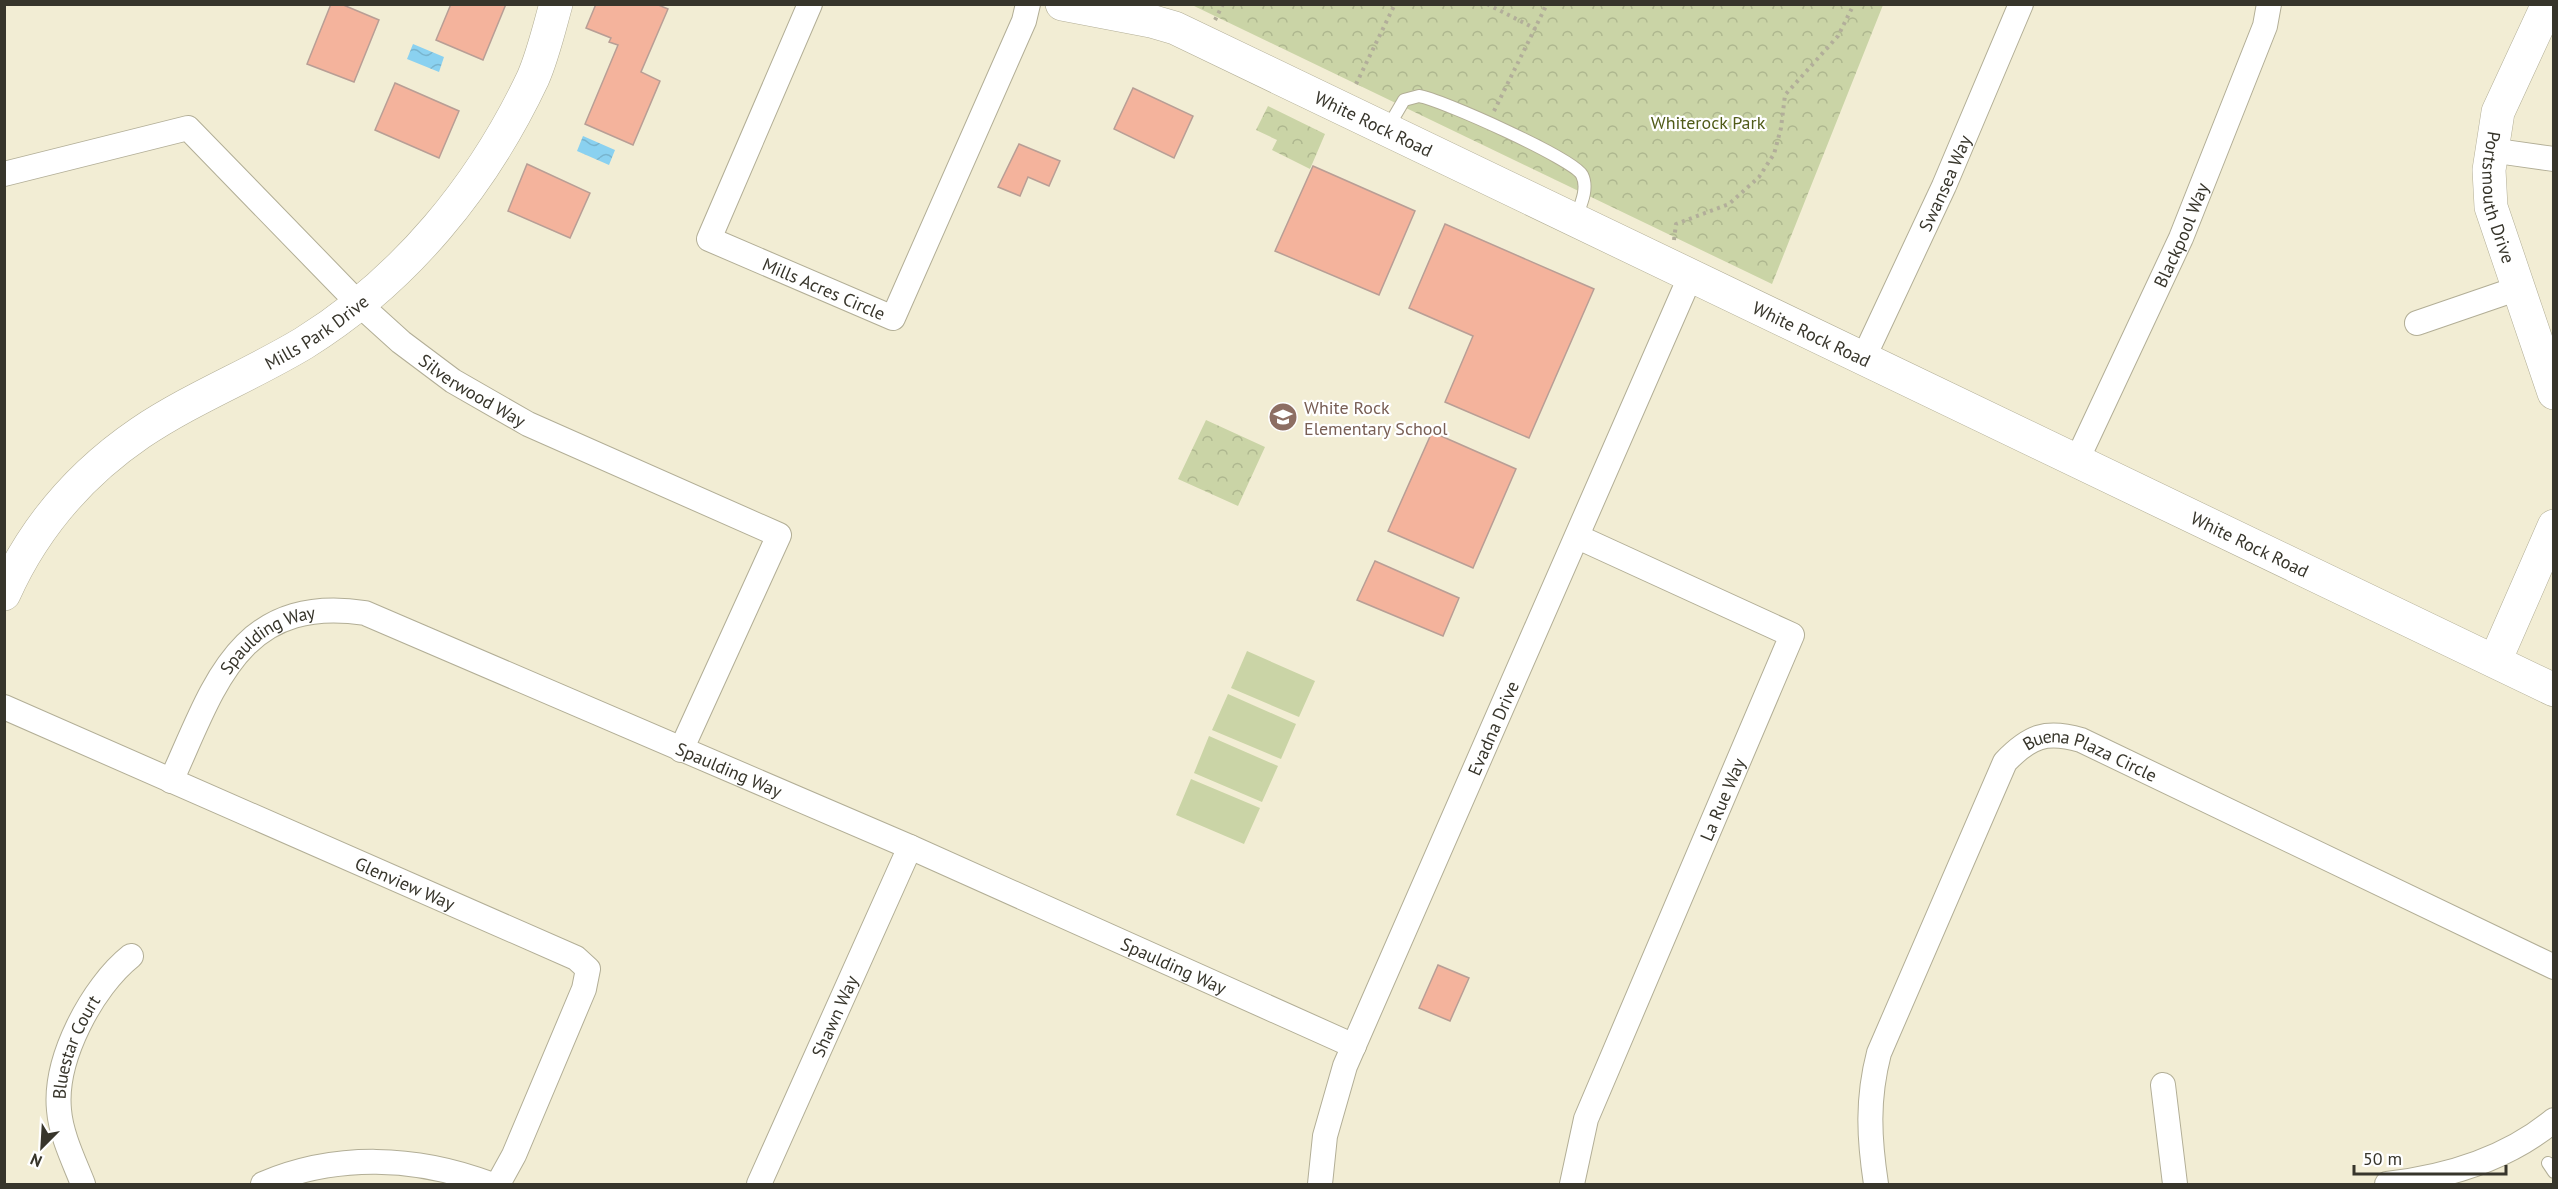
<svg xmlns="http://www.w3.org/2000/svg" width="2558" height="1189" font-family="'PT Sans',sans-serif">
	<defs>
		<pattern id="park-crowns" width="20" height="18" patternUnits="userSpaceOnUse" patternTransform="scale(1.5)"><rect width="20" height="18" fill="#cad4a6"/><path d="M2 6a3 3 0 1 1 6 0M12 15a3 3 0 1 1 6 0" fill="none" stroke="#aeb78f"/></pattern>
		<pattern id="water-waves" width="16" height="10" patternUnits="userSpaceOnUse" patternTransform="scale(1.5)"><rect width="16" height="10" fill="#8ad1f0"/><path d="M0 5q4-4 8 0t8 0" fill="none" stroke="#78b4ce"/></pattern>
	</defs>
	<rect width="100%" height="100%" fill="#f2edd4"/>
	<path fill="#cad4a6" d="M1247,651L1315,681L1299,717L1231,688Z
		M1228,694L1296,724L1281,759L1212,730Z
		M1209,736L1278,766L1262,802L1194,773Z
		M1191,779L1260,808L1244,844L1176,815Z"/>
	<path fill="url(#park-crowns)" d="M1192,5H1883L1772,284Z
		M1268,106L1325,134L1310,169L1272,150L1277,140L1256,130Z
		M1206,420L1265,447L1238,506L1178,479Z"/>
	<path fill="url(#water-waves)" d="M413,44L444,57L439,72L407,59Z
		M583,136L615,150L609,165L577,151Z"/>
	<path fill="#f4b39c" stroke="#b89e95" stroke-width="1.5" d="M331,4H341L379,20L354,82L307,64Z
		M451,4H506L483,60L436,40Z
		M596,4H656L668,9L641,72L660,81L633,145L585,124L618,45L609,42L611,38L586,28Z
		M395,83L459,111L439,158L375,130Z
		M1133,88L1193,116L1174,158L1114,129Z
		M1019,144L1060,161L1049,186L1028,177L1020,196L998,187Z
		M527,164L590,193L570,238L508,211Z
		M1313,166L1415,211L1379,295L1275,251Z
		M1445,224L1594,289L1529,438L1445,402L1473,336L1409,308Z
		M1432,432L1516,469L1473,568L1388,531Z
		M1375,561L1459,598L1443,636L1357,600Z
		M1438,965L1469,978L1450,1021L1419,1008Z"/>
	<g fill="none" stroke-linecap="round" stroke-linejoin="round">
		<g stroke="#b2ae96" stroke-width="14">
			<path id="lane" d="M1387,129L1404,100L1419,96C1440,99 1574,159 1582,175C1589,189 1580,206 1575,220
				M2548,1163L2554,1172"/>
		</g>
		<g stroke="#b2ae96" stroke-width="26">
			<g id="street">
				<path id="s1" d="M810,4L709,239L893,318L1024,21L1028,4"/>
				<path d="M2490,150L2554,159"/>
				<path id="s2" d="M4,174L188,128L359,304L401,342L453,381L528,424L779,535L681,750"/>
				<path d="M2417,323L2519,288"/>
				<path id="s3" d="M1863,359L1944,186L2021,4"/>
				<path id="s4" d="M2077,460L2181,238L2265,26L2269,4"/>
				<path id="s5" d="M4,707L576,958L588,969L584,989L514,1155L498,1184"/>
				<path id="s6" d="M171,781C214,687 238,594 365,613L910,847L1354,1046"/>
				<path d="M2163,1085L2175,1184"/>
				<path id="s7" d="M83,1184C74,1161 61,1135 59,1110C54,1059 92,987 131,956"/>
				<path d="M263,1184C336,1153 416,1156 490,1184"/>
				<path id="s8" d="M759,1184L910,847"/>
				<path id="s9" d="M1320,1184L1325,1136L1345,1066L1690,277"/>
				<path id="s10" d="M1572,1184L1586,1119L1792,635L1578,537"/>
				<path id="s11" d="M1876,1184C1869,1138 1867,1099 1879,1053L2005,762C2030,736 2046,730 2081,740L2554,967"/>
				<path d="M2387,1184C2447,1177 2507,1159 2554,1120"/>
			</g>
		</g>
		<g stroke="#b2ae96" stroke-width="34">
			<g id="secondary">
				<path id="s12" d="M1062,4L1151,21L1175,28L2554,690"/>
				<path id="s13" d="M2548,4L2498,112L2489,170L2491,207L2554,393"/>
				<path id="s14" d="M4,594C34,527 80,474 140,433C192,398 251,375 304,343C405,280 482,186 533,78C543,55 549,29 556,4"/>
				<path d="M2495,661L2554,526"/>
			</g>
		</g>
		<path stroke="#b2ae9a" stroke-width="4" stroke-dasharray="3 4.5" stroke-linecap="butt" d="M1487,4L1536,29
			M1215,20L1223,4
			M1356,84L1395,4
			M1494,111L1547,4
			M1674,240L1676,224L1729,204L1759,177L1774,154L1781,128L1785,95L1838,36L1854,4"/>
		<use href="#lane" stroke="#fff" stroke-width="12"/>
		<use href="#street" stroke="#fff" stroke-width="24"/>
		<use href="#secondary" stroke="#fff" stroke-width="33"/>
	</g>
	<defs>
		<g id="school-disc" transform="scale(1.5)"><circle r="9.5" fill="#8d6e63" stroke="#fff"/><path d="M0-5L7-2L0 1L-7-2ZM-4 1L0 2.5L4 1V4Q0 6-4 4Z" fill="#fff"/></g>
	</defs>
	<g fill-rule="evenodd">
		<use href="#school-disc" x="1283" y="417"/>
	</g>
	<g text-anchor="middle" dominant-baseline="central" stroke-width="4.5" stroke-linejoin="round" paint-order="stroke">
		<g font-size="18" fill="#515c19" stroke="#fff">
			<text x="1708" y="122">Whiterock Park</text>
		</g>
		<g font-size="18" fill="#37352b" stroke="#fff">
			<text stroke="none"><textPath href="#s12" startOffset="336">White Rock Road</textPath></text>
			<text stroke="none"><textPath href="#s3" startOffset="194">Swansea Way</textPath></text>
			<text stroke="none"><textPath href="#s13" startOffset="206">Portsmouth Drive</textPath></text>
			<text stroke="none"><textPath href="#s4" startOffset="248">Blackpool Way</textPath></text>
			<text stroke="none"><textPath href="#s1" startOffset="381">Mills Acres Circle</textPath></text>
			<text stroke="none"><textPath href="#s14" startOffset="417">Mills Park Drive</textPath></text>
			<text stroke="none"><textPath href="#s12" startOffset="822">White Rock Road</textPath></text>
			<text stroke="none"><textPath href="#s2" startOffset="578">Silverwood Way</textPath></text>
			<text stroke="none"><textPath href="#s12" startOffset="1308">White Rock Road</textPath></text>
			<text stroke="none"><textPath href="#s6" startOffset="178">Spaulding Way</textPath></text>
			<text stroke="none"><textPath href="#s9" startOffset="490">Evadna Drive</textPath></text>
			<text stroke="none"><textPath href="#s11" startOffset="546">Buena Plaza Circle</textPath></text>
			<text stroke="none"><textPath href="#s6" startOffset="681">Spaulding Way</textPath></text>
			<text stroke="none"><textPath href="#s10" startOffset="414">La Rue Way</textPath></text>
			<text stroke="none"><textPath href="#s5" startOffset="438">Glenview Way</textPath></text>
			<text stroke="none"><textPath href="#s6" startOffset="1167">Spaulding Way</textPath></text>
			<text stroke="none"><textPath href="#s8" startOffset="184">Shawn Way</textPath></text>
			<text stroke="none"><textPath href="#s7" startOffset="144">Bluestar Court</textPath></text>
		</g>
		<g font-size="18" fill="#785e54" stroke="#fff" text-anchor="start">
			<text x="1304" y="407">White Rock<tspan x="1304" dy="21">Elementary School</tspan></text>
		</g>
	</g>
	<rect width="2558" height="1189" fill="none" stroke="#37352b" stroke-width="12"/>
	<g transform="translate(42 1147) rotate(204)" stroke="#ffffff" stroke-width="4.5" paint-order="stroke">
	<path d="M0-4.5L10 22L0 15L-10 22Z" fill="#37352b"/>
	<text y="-9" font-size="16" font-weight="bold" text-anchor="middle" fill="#37352b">N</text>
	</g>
	<path d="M2354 1165v9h152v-9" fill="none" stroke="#37352b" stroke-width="3"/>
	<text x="2363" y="1165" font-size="18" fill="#37352b" stroke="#ffffff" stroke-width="4.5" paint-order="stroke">50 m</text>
</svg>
